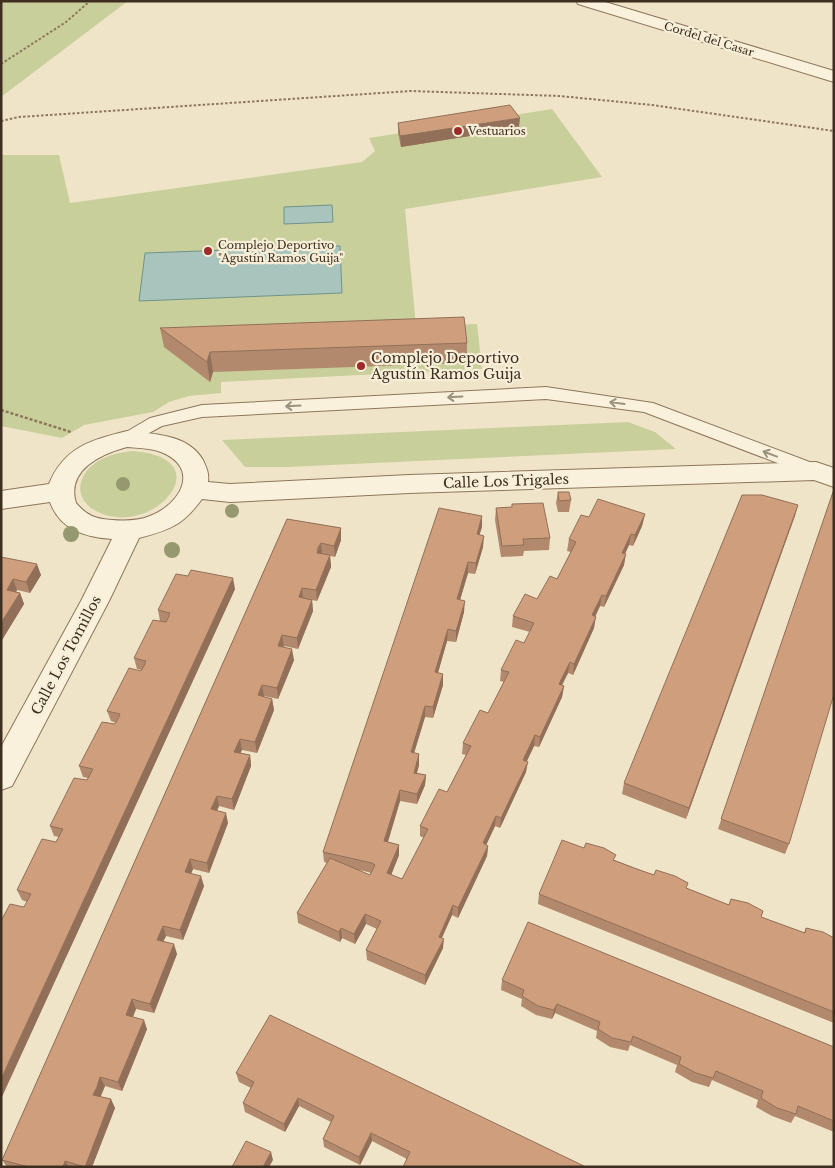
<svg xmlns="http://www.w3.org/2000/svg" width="835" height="1168" font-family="'Libre Baskerville',serif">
	<rect width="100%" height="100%" fill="#f0e4c8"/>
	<path fill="#c9cf9b" d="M1,1H128L1,97Z
		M552,109L602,177L405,209L416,326L477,324L482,369L221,382V393L189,396L169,402L153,412L84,425L62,438L1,426V155H59L70,203L362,162L375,151L369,138Z
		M628,422L655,432L676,449L288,467H245L222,440Z
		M132,451C225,457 152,541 96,511C70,497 79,470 102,459C112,454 122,452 132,451Z"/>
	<path fill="#a9c4bc" stroke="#6f938a" d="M332,205L333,222L284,224V207Z
		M340,246L342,293L139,301L145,253Z"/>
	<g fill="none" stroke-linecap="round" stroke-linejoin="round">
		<g stroke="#8d765c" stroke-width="2">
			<path id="lane" d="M546,387L653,403L823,467L825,471L823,475L816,477L809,475L644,412L546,399L202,417L162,426L127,445L121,443L118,439L121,435L150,418L202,405Z"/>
		</g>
		<g stroke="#8d765c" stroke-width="2">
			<path id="street" d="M576,1H602L834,71V82L578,4Z
				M127,431C154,434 188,434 203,460C207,469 209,473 208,482L230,484L409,475L816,462L834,468V487L814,480L409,493L230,502L202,499C183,525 170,530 139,538L109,601L12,786L1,790V747L81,601L112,539C85,537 60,530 50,502L1,509V491L49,484C64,447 91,440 127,431ZM127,447C137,448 151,448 161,452C201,468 181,504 150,516C138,521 125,521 112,520C96,519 87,516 76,503C66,470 101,454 127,447Z"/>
		</g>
		<path stroke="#8d765c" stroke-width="2" stroke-dasharray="2.5 2" stroke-linecap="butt" d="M1,64L66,22L90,1
			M1,121L19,117L411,91L560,96L652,105L834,131"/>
		<path stroke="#8d765c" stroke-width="2.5" stroke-dasharray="3 2" stroke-linecap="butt" d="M1,410L71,432"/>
		<use href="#lane" fill="#faf1dc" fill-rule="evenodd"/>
		<use href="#street" fill="#faf1dc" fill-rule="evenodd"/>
	</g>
	<g fill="#96986f">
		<circle cx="123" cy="484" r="7"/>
		<circle cx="232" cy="511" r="7"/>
		<circle cx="71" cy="534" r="8"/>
		<circle cx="172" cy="550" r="8"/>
	</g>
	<path fill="#b2896c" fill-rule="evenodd" d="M398,123L519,128L401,147L398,133Z
		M160,328L467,343V363L213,372L210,382L164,347Z
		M558,492L571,500L569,512H558L556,503Z
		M833,492L789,844L785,854L718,829Z
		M798,505L686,819L622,794L624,783Z
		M496,508L550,538L549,550L524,551L523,556L501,557L495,520Z
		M645,514L642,526L633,546L629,545L625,554L624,565L604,607L600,606L595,616L594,628L573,675L568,673L562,685L564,686L562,697L539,747L534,746L527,761L526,772L500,828L495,826L486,845L488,846L487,856L458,918L452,915L442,938L443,948L425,985L367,960L366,950L377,929L366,924L355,944L342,938L340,942L298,923L297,913L327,863L324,862L323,852L482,527L479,535L483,547L475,574L468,573L460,600L464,612L456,642L447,641L438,673L443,674V685L433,718L425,717L414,753L419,765L417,773L426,775L425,785L417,804L400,801L388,842L399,845V855L391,875L402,879L424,838L420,836V826L447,792L466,755L462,754L463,743L488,713L504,682L500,681L501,670L524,643L530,632L512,627L513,616L537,599L557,579L571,552L567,551L569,539L589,517ZM358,870L364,871L371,873L370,875Z
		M287,519L341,528V540L335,557L330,556L331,567L317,601L312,600L313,611L298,649L284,646L294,660L278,699L264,696L263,697L272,699L274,710L257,753L242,750L240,753L250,755L251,766L234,810L219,806L217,811L228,823L209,873L193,869L191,873L204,886L183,940L166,936L163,942L177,954L154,1013L136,1009L133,1017L147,1029L122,1091L105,1086L101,1095L100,1096L115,1108L92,1167H7L2,1160Z
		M1,557L41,575L30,593L17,590L16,592L20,593L24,604L2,640L1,639Z
		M235,589L66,957L24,907L27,902L22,900L17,890L56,842L59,837L54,836L50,826L88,778L83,777L79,766L116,723L111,721L107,711L142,670L137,669L134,658L160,621L158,610Z
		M584,848L729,905L731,899L761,917L804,933L806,928L834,938V1023L538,904L539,894Z
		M502,980L834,1047V1132L795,1116L791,1123L772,1116L756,1107L758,1100L712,1080L709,1087L692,1082L675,1072L677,1065L630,1045L628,1051L610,1047L596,1038L597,1031L555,1013L552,1019L536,1015L521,1006L522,999L501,990Z
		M236,1073L586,1167L407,1159L372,1141L360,1165L324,1147L323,1139L331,1122L299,1106L285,1132L245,1112L243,1103L251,1088L239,1082Z"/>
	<path fill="#916f58" d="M520,118L519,128L401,147L400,136Z
		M210,352L213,372L210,382L207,362Z
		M798,505L795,516L686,819L689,808Z
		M645,514L642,526L633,546L635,535Z
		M482,516V527L476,546L477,534Z
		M341,528V540L335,557L334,546Z
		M631,534L629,545L620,564L622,553Z
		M484,536L483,547L475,574L476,563Z
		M321,543L322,554L317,553Z
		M626,554L624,565L604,607L606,596Z
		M330,555L331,567L317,601L316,590Z
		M468,562V573L457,610V599Z
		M37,564L41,575L30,593L26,582Z
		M233,578L235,589L1,1099V1079Z
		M13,579L17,590L11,601L7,590Z
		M302,588L303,599L299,597Z
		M20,593L24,604L2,640L1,638V623Z
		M602,595L600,606L591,626L592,615Z
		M312,600L313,611L298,649L297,638Z
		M465,601L464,612L456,642V631Z
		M596,617L594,628L573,675L574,664Z
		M448,629L447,641L435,683V672Z
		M282,635L284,646H278Z
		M292,649L294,660L278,699L277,688Z
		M570,662L568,673L557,695L559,684Z
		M443,674V685L433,718V707Z
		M262,685L264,696L259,706L258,695Z
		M564,686L562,697L539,747L540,737Z
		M272,699L274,710L257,753L255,742Z
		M425,706V717L411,763V752Z
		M535,735L534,746L522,771L523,760Z
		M240,739L242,750L236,763L234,752Z
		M419,754V765L414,783V773Z
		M250,755L251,766L234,810L232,799Z
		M528,762L526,772L500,828L501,818Z
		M426,775L425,785L417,804V794Z
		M400,790V801L385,851L384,841Z
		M217,796L219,806L213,819L211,809Z
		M226,813L228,823L209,873L207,863Z
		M496,816L495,826L482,854L483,843Z
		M399,845V855L388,883L387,873Z
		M488,846L487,856L458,918V908Z
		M190,859L193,869L188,882L185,872Z
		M201,876L204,886L183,940L180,930Z
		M453,905L452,915L438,946L439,937Z
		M365,914L366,924L355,944L354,934Z
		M163,926L166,936L163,942L157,940Z
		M341,928L342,938L340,942L339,932Z
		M444,939L443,948L425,985V975Z
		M174,944L177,954L154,1013L150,1004Z
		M132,999L136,1009L130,1024L126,1015Z
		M557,1004L555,1013L552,1019L554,1010Z
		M144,1020L147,1029L122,1091L118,1082Z
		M100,1077L105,1086L98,1103L93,1095Z
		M298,1098L299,1106L285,1132L284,1124Z
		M111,1099L115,1108L92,1167H85Z
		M371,1133L372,1141L360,1165L359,1157Z
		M271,1152L273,1160L269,1167H263Z
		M65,1161L69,1167H63Z"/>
	<path fill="#cf9f7d" stroke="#916f58" d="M510,105L520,118L400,136L398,123Z
		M464,317L467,343L210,352L207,362L160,328Z
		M558,492H569L571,500L559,501Z
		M833,492H834V694L789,844L721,819Z
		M742,495H762L798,505L689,808L624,783Z
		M598,499L645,514L635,535L631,534L622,553L626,554L606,596L602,595L592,615L596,617L574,664L570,662L559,684L564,686L540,737L535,735L523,760L528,762L501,818L496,816L483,843L488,846L458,908L453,905L439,937L444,939L425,975L366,950L381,921L365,914L354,934L341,928L339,932L297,913L330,858L370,875L375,865L372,863L323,852L439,508L482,516L477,534L484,536L476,563L468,562L457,599L465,601L456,631L448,629L435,672L443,674L433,707L425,706L411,752L419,754L414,773L426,775L417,794L400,790L384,841L399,845L387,873L402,879L428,829L420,826L439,789L447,792L471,746L463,743L480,710L488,713L509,672L501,670L516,640L524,643L534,623L513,616L525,594L537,599L550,576L557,579L576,542L569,539L581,515L589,517Z
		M543,503L550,538L523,539L524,545L502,546L496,508L512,507V504Z
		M287,519L341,528L334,546L321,543L318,548L317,553L330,555L316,590L302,588L299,597L312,600L297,638L282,635L278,646L292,649L277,688L262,685L258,695L272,699L255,742L240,739L234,752L250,755L232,799L217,796L211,809L226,813L207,863L190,859L185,872L201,876L180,930L163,926L157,940L174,944L150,1004L132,999L126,1015L144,1020L118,1082L100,1077L97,1087L93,1095L111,1099L85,1167L65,1161L63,1167H29L2,1160Z
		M1,557L37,564L26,582L13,579L7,590L20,593L1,623Z
		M191,570L233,578L1,1079V921L10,904L24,907L31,894L17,890L42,839L56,842L63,829L50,826L74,778L87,780L93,769L79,766L102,722L115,724L118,719L120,714L107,711L129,668L141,671L144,666L146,661L134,658L153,620L166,622L168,618L170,613L158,610L176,574L188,576Z
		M562,840L584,848L586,843L604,848L616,855L613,860L634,868L654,875L656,870L675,876L688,883L686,888L729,905L731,899L748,903L763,911L761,917L805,933L806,928L823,932L834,938V1012L539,894Z
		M528,922L834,1047V1121L798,1106L796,1114L777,1108L761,1098L763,1091L716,1071L713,1078L696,1073L679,1064L681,1057L633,1036L631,1042L612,1038L598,1029L600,1022L557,1004L554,1010L538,1006L522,996L524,990L502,980Z
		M270,1015L586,1167H403L410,1152L371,1133L359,1157L323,1139L334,1116L298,1098L284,1124L243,1103L254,1082L236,1073Z
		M246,1141L271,1152L263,1167H232Z"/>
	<defs><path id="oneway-shaft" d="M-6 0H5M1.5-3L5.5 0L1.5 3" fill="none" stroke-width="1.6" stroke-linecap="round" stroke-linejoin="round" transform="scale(1.25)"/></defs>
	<g stroke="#9c907e">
		<use href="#oneway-shaft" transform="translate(455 397) rotate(177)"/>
		<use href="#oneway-shaft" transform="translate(617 403) rotate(-172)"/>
		<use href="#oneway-shaft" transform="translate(293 406) rotate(177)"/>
		<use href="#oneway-shaft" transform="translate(770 454) rotate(-159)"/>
	</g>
	<g fill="#9e2a2b" stroke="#f7eed8" stroke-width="2">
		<circle cx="458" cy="131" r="5"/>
		<circle cx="208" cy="251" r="5"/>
		<circle cx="361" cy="366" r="5"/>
	</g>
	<g text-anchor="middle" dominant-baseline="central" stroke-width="4.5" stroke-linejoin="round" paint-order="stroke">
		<g font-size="11" fill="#3d2e20" stroke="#f7eed8">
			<text transform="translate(709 39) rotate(17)">Cordel del Casar</text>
		</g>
		<g font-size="11" fill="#3d2e20" stroke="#f7eed8" text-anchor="start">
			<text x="468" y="131">Vestuarios</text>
			<text x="218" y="245">Complejo Deportivo<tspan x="218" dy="13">"Agustín Ramos Guija"</tspan></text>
		</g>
		<g font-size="14" fill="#3d2e20" stroke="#f7eed8" text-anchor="start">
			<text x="371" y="358">Complejo Deportivo<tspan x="371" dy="16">Agustín Ramos Guija</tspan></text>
		</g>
		<g font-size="14" fill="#3d2e20" stroke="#f7eed8">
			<text transform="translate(506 481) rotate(-2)">Calle Los Trigales</text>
			<text transform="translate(66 655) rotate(-62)">Calle Los Tomillos</text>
		</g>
	</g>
	<rect width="835" height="1168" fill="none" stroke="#3d2e20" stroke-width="5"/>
</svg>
